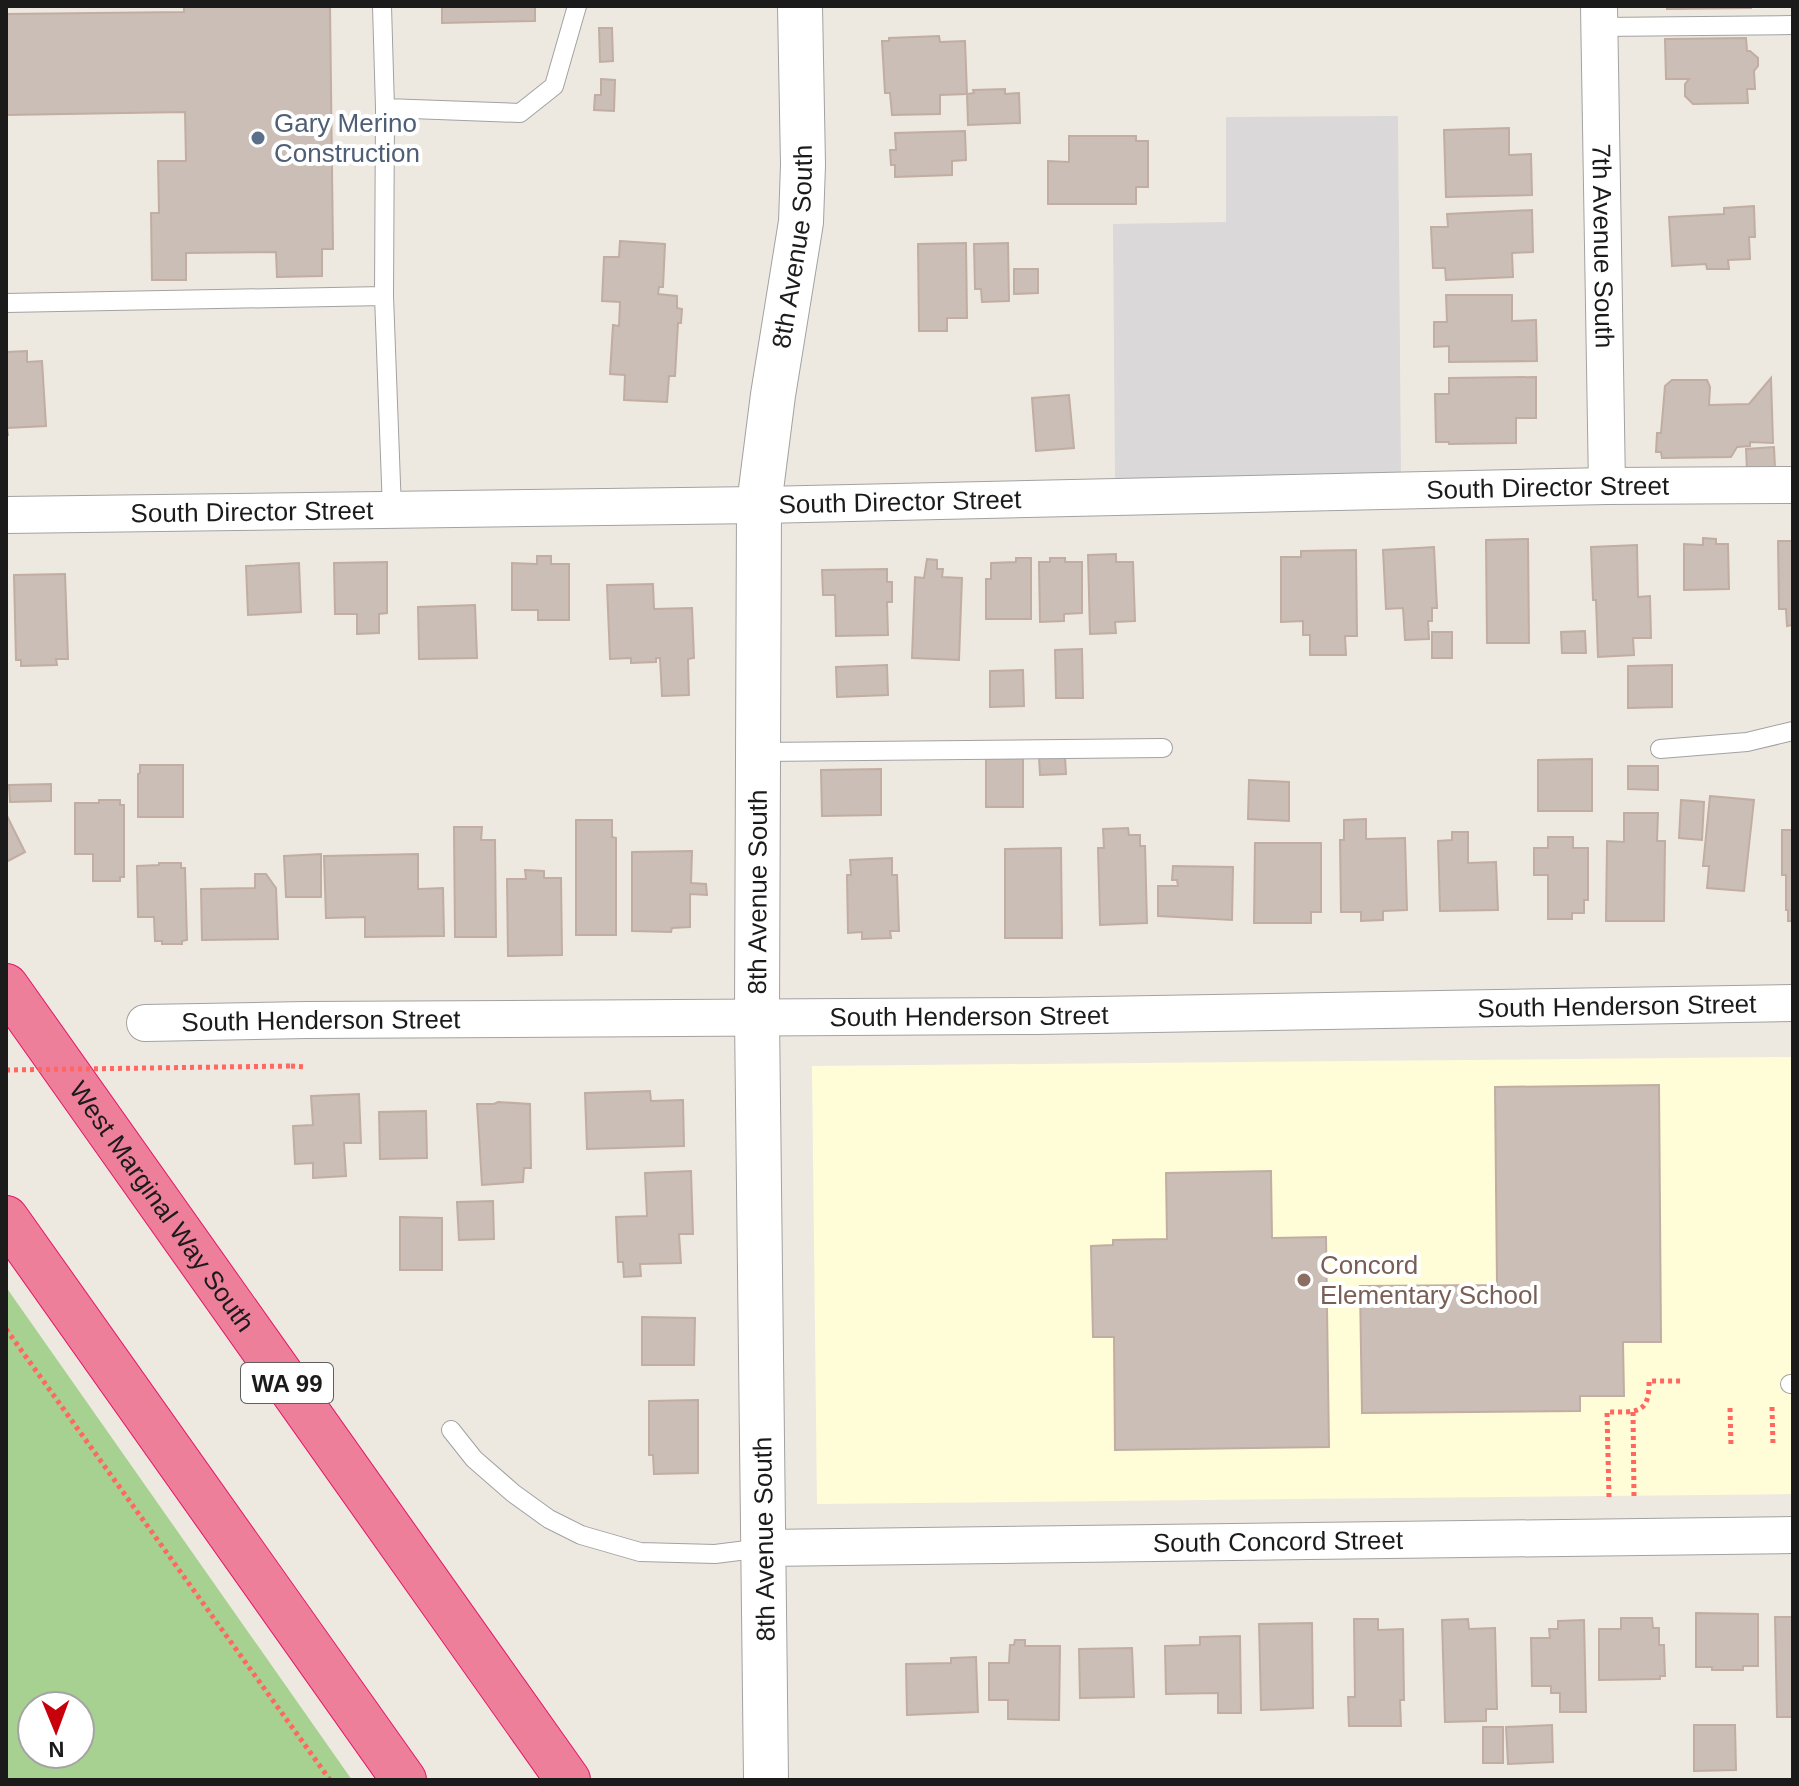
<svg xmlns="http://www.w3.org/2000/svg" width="1799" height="1786" font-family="Helvetica,sans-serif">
	<rect width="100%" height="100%" fill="#eee9e0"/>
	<path fill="#dad8d8" d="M1398,116L1401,477L1115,479L1113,224L1226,222V117Z"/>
	<path fill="#fffdd8" d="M1793,1057V1494L817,1504L812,1066Z"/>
	<path fill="#a7d190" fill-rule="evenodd" d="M6,1287L352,1780H6ZM32,1706H80V1754H32Z"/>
	<path fill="#cabeb6" stroke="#c1ada1" stroke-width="2" d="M184,6H330L333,249H322V276L277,277L276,252L186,253V280H152L151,213H159L158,161H186L185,112L6,115V14L184,12Z
		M442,6H535V21L442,23Z
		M1667,6H1751V8L1667,9Z
		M599,28H612L613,61L600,62Z
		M939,36L940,42L965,41L967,94L940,95V114L892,115L890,93H885L882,41H889V38Z
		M1746,38L1747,51H1750L1758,58V66L1754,71L1755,89H1747L1748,103L1693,104L1685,96V84L1689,79H1666L1665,39Z
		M601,79L615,80L614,111L594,110L595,95H601Z
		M1005,89V94L1019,93L1020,123L968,125L967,94L974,93L973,90Z
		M1509,128V155L1531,154L1532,195L1446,197L1444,130Z
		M965,131L966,160L952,161V175L895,177V165H891L890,150H896L895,133Z
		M1069,136H1136V141H1148V187H1136V204H1048V161L1069,162Z
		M1754,206L1755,237H1749L1750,259L1728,260L1729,269H1707L1706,264L1672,266L1669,217L1724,214V208Z
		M1532,210L1533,252L1512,253L1513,277L1446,280L1445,268H1433L1431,227H1448L1447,214Z
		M620,241L665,244L663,287H659L658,294L677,296V308L682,309L681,323H678L675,376H669L667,402L624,400L625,375L610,374L613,325L619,326L620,302L602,301L604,257H619Z
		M966,243L967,318H947V331H919L918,244Z
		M1008,243L1009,301L982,302L981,289H975L974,244Z
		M1014,269H1038V293L1014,294Z
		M1446,295H1512V321L1536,320L1537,361L1449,362V346L1434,347V322H1447Z
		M27,351V362L42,361L46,426L7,428L8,435H6V352Z
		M1536,377V418H1516V443L1449,444V442H1436L1435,394H1449V378Z
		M1771,378L1773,443L1750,442V446L1737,447L1731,457L1662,458L1661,452H1656L1657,433H1661L1665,386L1672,380H1707L1710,387L1709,405L1749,404Z
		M1069,395L1074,448L1036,451L1032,398Z
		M1774,447L1775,468L1747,470L1746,449Z
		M1703,538L1716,539V544H1728L1729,589L1684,590V544L1703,545Z
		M1528,539L1529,643H1487L1486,540Z
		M1778,541H1793V625L1787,626L1786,609H1779Z
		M1637,545L1638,597L1650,596L1651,638H1633L1634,655L1598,657L1596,600H1593L1591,547Z
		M1434,547L1437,608H1432V621H1428L1429,639L1405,640L1403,608L1386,609L1383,550Z
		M1356,550L1357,636H1345L1346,655H1310V635H1303V621L1281,622V557H1301V551Z
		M1116,554V562H1133L1135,621L1115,622L1116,633L1090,634L1088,555Z
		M537,556H551V564H569V620H538V610H512V563L537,564Z
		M1016,558H1031V619H986V579H991V563L1016,562Z
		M1050,558H1065V562H1082V613L1064,614V621L1040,622L1039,562H1050Z
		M927,559L937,560V569H943L942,577L962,578L959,660L912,658L915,577L924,578Z
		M387,562V613L379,614V633L357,634V614H335L334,563Z
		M299,563L301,612L248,615L246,566Z
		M887,569V582H892V602H887L888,635L836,636L835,595H823L822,570Z
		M65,574L68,659H56L57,665L21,666V660H16L14,575Z
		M653,584L654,609L692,608L694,658L688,659L689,695L662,696L660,658H656V662L631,663V658L610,659L607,585Z
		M475,605L477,658L419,659L418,607Z
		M1585,631L1586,653H1562L1561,632Z
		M1432,632H1452V658H1432Z
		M1082,649L1083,698H1056L1055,650Z
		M887,665L888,695L837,697L836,667Z
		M1672,665V707L1628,708V666Z
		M1023,670L1024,706L990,707V671Z
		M986,755H1023V807H986Z
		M1065,756L1066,774L1040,775L1039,757Z
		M1592,759V811H1538V760Z
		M140,765H183V817H138V774L140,773Z
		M1628,766H1658V790L1628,789Z
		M881,769V815L822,816L821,770Z
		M1249,780L1289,782V821L1248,819Z
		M51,784V801L10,802L9,785Z
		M1710,796L1754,800L1744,891L1707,888L1709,866H1703Z
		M99,800H120V805H124V877H120V881H93V854H75V803H99Z
		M1681,800L1704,802L1702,840L1679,838Z
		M1624,813H1658L1657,841H1665L1664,921H1606L1607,841L1624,842Z
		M6,814L25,852L6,862Z
		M1366,819V839L1405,838L1407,910L1383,911V920L1361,921V912H1341L1340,840H1344V820Z
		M576,820H612V837L616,838V935H576Z
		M454,827H482L481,840H495L496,937H455Z
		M1128,828L1129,835H1140V846H1145L1147,923L1100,925L1098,848H1104L1103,829Z
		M1782,830H1793V921H1788V910H1786V875H1782Z
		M1452,832H1468V863L1496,862L1498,910L1440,911L1438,841L1452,840Z
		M1548,837H1573V848H1588V900H1584V913H1572V919H1548V875H1534V848H1548Z
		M1255,843H1321V912H1311V923H1254Z
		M1061,848L1062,938H1005V849Z
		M692,851L691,883L706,884L707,895L690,894V927L672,928L671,932L632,931V852Z
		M321,854V897H286L284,856Z
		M418,854V889L443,888L444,936L365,937V917L326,918L324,856Z
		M892,858V875H897L899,931H890L891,938L862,939V932L848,933L847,875H851L850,860Z
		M159,863H181V868H185L187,940L182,941V944H162V941H155L154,917H138L137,866L159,865Z
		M1173,866L1233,867L1232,920L1158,916V886H1178L1177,880H1172Z
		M525,870L544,871V878H561L562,955L508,956L507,879H526Z
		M255,874H266L276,888L278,939L202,940L201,889L255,888Z
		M1659,1085L1661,1342H1623L1624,1396H1580V1411L1362,1413L1360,1286L1497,1285L1495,1087Z
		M650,1091L651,1101L683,1100L684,1146L587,1149L585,1093Z
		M359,1094L361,1143H344L346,1176L313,1178V1163L295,1164L293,1126L313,1125L311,1096Z
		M498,1102L530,1104L531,1168H524L523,1182L482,1185L477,1104H494Z
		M426,1111L427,1158L380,1159L379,1112Z
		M691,1171L693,1234H679L681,1263L640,1264L641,1276L624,1277L623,1262H618L616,1217L647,1216L645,1173Z
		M1271,1171L1272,1238L1326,1237L1329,1447L1115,1450L1114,1337H1093L1091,1246L1113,1245V1240L1167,1239L1166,1173Z
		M493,1201L494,1239L459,1240L457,1202Z
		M400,1217L442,1218V1270H400Z
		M642,1317L695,1318L694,1365H642Z
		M698,1400V1473L654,1474L653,1455H649V1401Z
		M1696,1613L1758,1614V1666H1743V1670H1712V1667H1696Z
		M1775,1617H1793V1717H1777Z
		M1621,1618H1652L1653,1628H1659V1645H1664L1665,1676H1660V1679L1599,1680V1629H1621Z
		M1354,1619H1378V1630L1403,1629L1404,1700H1400L1401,1726H1349L1348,1697H1355Z
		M1468,1619L1469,1629L1495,1628L1497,1709H1486V1721L1445,1722L1442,1620Z
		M1584,1620L1586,1712H1560V1693H1551V1686H1532L1531,1638H1550L1549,1629H1558V1621Z
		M1312,1623L1313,1708L1261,1710L1259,1624Z
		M1240,1636L1241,1713H1218V1693L1166,1694L1165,1646L1200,1645V1637Z
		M1015,1640H1025V1646H1060L1059,1720L1008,1719V1700H989V1663H1009L1010,1645H1014Z
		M1132,1648L1134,1697L1080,1698L1079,1649Z
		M976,1657L978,1712L907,1715L906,1664L951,1663V1658Z
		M1552,1725L1553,1762L1508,1764L1506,1727Z
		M1694,1725H1735L1736,1770L1694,1771Z
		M1483,1727H1503V1763H1483Z"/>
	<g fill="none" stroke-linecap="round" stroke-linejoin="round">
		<g stroke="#a2a2a2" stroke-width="20">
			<path id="service" d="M382,6L385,108L384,296L392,510
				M1600,27L1793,25
				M385,108L520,113L554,86L577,6
				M6,303L384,296
				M1660,749L1747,742L1793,731
				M757,752L1163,748
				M1790,1384H1793
				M451,1430L474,1459L513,1493L549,1519L581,1535L640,1552L715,1554L763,1548"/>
		</g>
		<g stroke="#a2a2a2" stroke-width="38">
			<g id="minor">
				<path id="s1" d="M1599,6L1607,486"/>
				<path id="s2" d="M6,515L759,505L1607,486L1793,485"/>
				<path id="s3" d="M145,1023L306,1020L1037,1016L1793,1003"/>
				<path id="s4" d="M764,1548L1793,1535"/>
			</g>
		</g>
		<g stroke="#a2a2a2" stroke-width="46">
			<g id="tertiary">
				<path id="s5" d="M766,1780L757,1017L759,505L773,395L801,222L803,165L800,6"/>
			</g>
		</g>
		<g stroke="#e51468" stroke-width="46">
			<g id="motorway">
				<path id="s6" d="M6,986L568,1780"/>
				<path d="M6,1218L404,1780"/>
			</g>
		</g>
		<path stroke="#ff6760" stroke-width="5" stroke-dasharray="4 4" stroke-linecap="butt" d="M291,1066L307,1067
			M6,1329L330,1780
			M1772,1407L1773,1445
			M1730,1408L1731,1446
			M1633,1412L1634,1497
			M1609,1497L1607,1412C1635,1412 1650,1415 1649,1381H1684"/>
		<use href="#service" stroke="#fff" stroke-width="18"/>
		<use href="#minor" stroke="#fff" stroke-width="36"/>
		<use href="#tertiary" stroke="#fff" stroke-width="44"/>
		<use href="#motorway" stroke="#ee7f9a" stroke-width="44"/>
		<path stroke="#ff6760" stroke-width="5" stroke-dasharray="4 4" stroke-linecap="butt" d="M6,1070L291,1066"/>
	</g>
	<circle fill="#5c6f8a" stroke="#fff" stroke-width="3" cx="258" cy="138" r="8"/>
	<circle fill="#8d6e63" stroke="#fff" stroke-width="3" cx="1304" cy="1280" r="8"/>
	<g text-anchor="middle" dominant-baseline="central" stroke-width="8" stroke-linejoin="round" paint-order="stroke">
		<rect fill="#fff" stroke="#5f5f5f" stroke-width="2" x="241" y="1363" width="92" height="40" rx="6"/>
		<g font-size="24" font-weight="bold" fill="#1b1b1b">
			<text x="287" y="1383">WA 99</text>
		</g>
		<g font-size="26" fill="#4e5e75" stroke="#fff" text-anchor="start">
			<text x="274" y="123">Gary Merino<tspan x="274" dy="30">Construction</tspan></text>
		</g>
		<g font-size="26" fill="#1b1b1b" stroke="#fff">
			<text stroke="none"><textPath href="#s5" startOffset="1536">8th Avenue South</textPath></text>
			<text stroke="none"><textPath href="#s1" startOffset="240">7th Avenue South</textPath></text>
			<text stroke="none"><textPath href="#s2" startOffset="1542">South Director Street</textPath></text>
			<text stroke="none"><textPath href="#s2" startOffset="894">South Director Street</textPath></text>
			<text stroke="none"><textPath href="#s2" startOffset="246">South Director Street</textPath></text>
			<text stroke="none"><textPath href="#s5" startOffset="888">8th Avenue South</textPath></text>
			<text stroke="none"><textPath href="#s3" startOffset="1472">South Henderson Street</textPath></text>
			<text stroke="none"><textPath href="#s3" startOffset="824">South Henderson Street</textPath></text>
			<text stroke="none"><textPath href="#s3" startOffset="176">South Henderson Street</textPath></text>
			<text stroke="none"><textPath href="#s6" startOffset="270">West Marginal Way South</textPath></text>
			<text transform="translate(764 1539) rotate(-91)">8th Avenue South</text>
			<text stroke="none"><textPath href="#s4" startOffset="514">South Concord Street</textPath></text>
		</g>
		<g font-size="26" fill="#785e54" stroke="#fff" text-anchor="start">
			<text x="1320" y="1265">Concord<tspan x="1320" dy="30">Elementary School</tspan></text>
		</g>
	</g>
	<rect width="1799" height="1786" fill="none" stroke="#1b1b1b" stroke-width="16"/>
	<g transform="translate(56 1730) rotate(179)"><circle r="38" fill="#ffffff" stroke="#a4a4a4" stroke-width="2"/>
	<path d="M0-6L14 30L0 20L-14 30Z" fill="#c7000b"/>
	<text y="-12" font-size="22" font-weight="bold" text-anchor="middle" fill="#1b1b1b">N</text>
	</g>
</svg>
